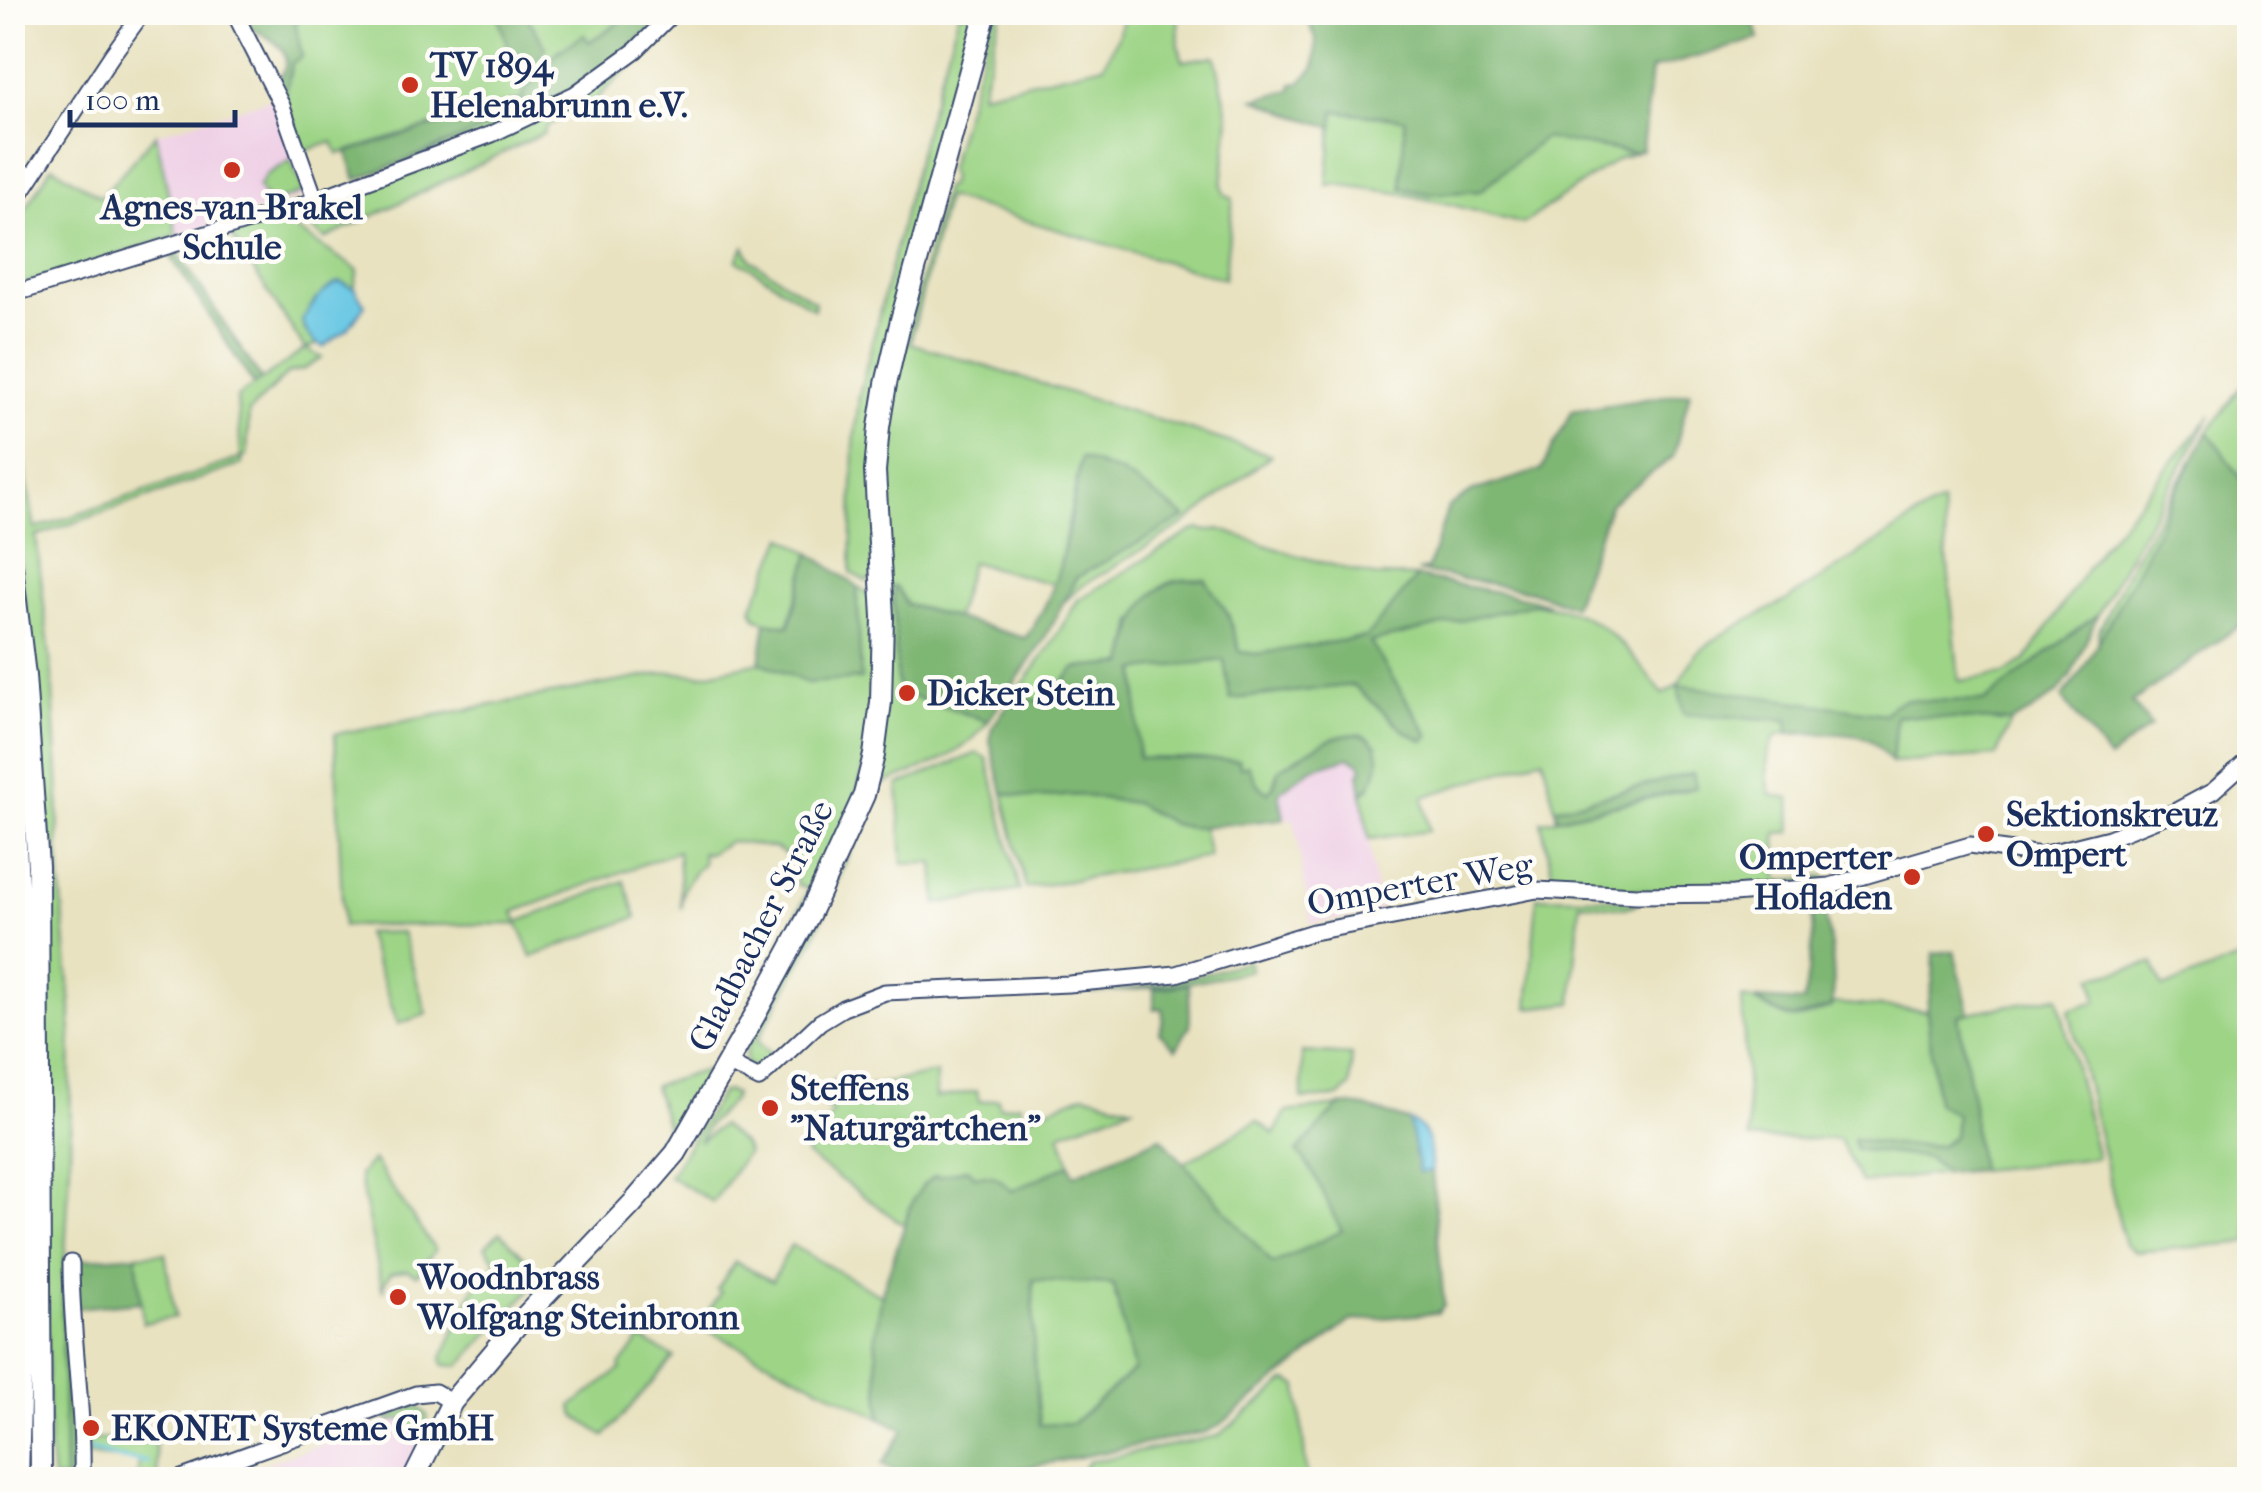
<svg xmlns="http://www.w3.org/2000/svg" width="2262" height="1492" font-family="'IM FELL French Canon',serif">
	<rect width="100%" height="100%" fill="#fdfcf7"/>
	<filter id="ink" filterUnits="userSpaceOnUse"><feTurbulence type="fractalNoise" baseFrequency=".01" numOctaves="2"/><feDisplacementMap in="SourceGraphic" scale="20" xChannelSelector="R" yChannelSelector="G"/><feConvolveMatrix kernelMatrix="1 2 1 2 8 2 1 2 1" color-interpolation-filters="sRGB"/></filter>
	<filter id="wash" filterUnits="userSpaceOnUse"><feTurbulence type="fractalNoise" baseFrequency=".0048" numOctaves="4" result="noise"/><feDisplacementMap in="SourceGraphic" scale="40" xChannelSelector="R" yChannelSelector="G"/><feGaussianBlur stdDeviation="2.25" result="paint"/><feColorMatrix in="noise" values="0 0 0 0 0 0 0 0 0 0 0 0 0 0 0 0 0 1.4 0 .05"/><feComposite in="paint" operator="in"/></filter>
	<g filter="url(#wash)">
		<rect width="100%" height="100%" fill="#e8e2c0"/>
		<path fill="#efd0e6" d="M273,98L309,195L177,236L156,134Z
			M1349,757L1360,763L1363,769L1359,773L1379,912L1311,924L1294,819H1284L1279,792L1311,769Z
			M400,1419L423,1432L402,1479L215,1480Z"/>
		<path fill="#9dd486" stroke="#5c8272" stroke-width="2.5" d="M1164,12L1178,14L1179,47L1183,61L1215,56L1229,118L1222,186L1224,194L1233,199L1224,279L946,197L910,343L1271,455L1183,525L1080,587L1064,602L1076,578L1184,516L1145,488L1121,473L1081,459L1056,585L971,562L955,618L906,604L897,588L911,696L988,721C963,758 922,768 883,784L873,785L885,433L890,434L892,429L889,410L944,188L949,186L951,176L948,171L994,13H1001L981,93L1104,65L1118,36L1125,13Z
			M321,13H497L519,80L546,48L525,13H621L617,16L621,21L588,42L584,36L523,99L338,154L333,142L304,151L284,99L292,63L302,57L295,21Z
			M959,13H978L890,342L874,576L867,582L851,573L854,444L859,396L926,124Z
			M633,60L631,66L596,99L546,127L544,133L325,239L305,222L303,211Z
			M1334,111L1406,119L1401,188L1432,194L1480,191L1544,138L1634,153L1617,159L1523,224L1449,204L1398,193L1337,184L1327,185Z
			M156,134L177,236L22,285L13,282L12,235L16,225L52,166L101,197Z
			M291,160L304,192L269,204L258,187L266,175Z
			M280,219L358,270L354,288L341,282L314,302L302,320L304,329L318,344L306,349L322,358L304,369L288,373L249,412L247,455L242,458V464L36,536L52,674L59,793L58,848L71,1008L70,1165L62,1309L65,1479H53L49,1445L33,682L13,494L12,398L35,529L241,458L237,397L305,349L231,235Z
			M744,246L751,260L815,302L814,309L747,265L737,261Z
			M2249,377V489L2208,432Z
			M2211,415L2128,557L2098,614L1985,701L1961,700L1886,714H1684L1789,720L1788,734C1785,734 1782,733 1779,735C1764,742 1766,782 1771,795L1790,798L1791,832L1777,833L1778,881L1824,876L1825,880L1688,893L1555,885L1541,822L1695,788L1693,773L1555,808L1543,758L1423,797L1429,831L1369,839L1362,794L1370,787L1377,745L1275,779L1273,788L1267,793L1257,783L1248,766L1240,767L1238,760L1138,758L1137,670L1225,660L1231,699L1353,685L1405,731L1424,741L1429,735L1369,642L1532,604C1600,607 1624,646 1663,694L1678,685L1696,654L1721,635L1789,599L1930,508L1942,503L1959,681L2004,674L2026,660L2100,549Z
			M2193,458L2139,569L2099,641L2098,633L2133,559Z
			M1199,529L1207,531L1219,529L1295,555L1374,576L1417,577L1366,637L1257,654L1240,652L1228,614L1134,620L1125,664L1076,668L1053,692L1038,701L1012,699L1049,648L1078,600L1192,531Z
			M784,537L810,553L788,626L766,622L756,617L752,608Z
			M857,586L876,599L878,628L866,762L854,804L795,930L790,927L809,889L796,884L797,861L775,848L730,841L709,854L702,852L703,863C687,881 682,885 681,909L678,851L514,912L518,922L624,881L637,917L532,957L518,924L343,926L335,734L670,672L700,675L760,662L807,683L861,678Z
			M1896,715L2011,722L1996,756L1892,763Z
			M977,753L987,758L1020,890L937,904L934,863L903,864L898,785Z
			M1003,793L1032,798L1079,795L1134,803L1173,824L1203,828L1209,857L1026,888Z
			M871,802L813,940L757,1041L773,1057L759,1068C748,1068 743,1062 746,1051L807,936Z
			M1537,897L1607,898L1639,904L1624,908L1580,903L1572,1003L1528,1008Z
			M402,932L427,1014L398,1024L365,933Z
			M2249,955V1242L2135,1252L2125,1245L2069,1010L2097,1001L2093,977L2153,963L2163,988Z
			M1248,961L1250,970C1198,983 1147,989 1093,993C1147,987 1197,978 1248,961Z
			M2058,996L2097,1158L1980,1170L1974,1131L1973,1104L1958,1015Z
			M1742,998C1764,1000 1778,1021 1798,1018C1809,1017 1821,1011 1831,1007L1833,1003L1927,1011L1937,1103L1956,1114L1954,1136L1941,1146L1894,1145L1854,1139L1855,1149L1928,1158L1946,1173L1861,1183L1839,1139H1749Z
			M1302,1052L1352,1055L1350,1086L1339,1097L1302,1099Z
			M712,1068L677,1130L670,1136L654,1086Z
			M936,1073V1098L977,1091L979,1102L998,1099L1000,1107L1020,1104L1022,1119L1085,1094L1132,1107L1060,1133L1070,1164L1012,1191L986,1175L975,1176L913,1200L904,1225L806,1155L833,1112L823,1105L834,1080L844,1092Z
			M726,1091L734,1094L733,1100L709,1123L699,1142L721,1125L744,1145L747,1152L713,1202L669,1176L721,1093Z
			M1339,1106L1297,1152C1319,1173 1326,1206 1343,1231L1272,1264L1184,1163L1257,1121L1274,1134L1286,1112Z
			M373,1160L435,1250L417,1275L407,1270L391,1273L384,1284L383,1292L359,1175Z
			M500,1232L543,1276L459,1366L444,1365L442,1358L474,1288L497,1262L485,1247Z
			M791,1245L882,1296L875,1335L881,1418L699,1326L721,1292L717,1290L735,1262L772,1281Z
			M165,1253L175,1317L143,1323L136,1255Z
			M1033,1280L1113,1284L1134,1370L1073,1423L1040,1426L1034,1359Z
			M641,1339L674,1357L605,1436L575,1416L572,1406L621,1369L620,1366Z
			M1287,1381L1298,1386L1307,1479H1081V1472L1088,1462L1218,1436Z
			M417,1406L427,1415V1424L423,1432L400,1419L388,1422V1417Z
			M87,1439L155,1441L158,1477L137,1479L139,1462L136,1460L87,1456Z"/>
		<path fill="#7eb673" stroke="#4c7268" stroke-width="2.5" fill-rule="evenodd" d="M240,13H321L295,21L302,57L292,63L284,99L276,82C301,54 273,38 248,27Z
			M497,13H525L546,48L519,81Z
			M621,13H669L650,31L574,89L525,113L356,180L347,152L523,99V94L557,52L584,35L589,42L620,22L616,15Z
			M1304,13H1752L1759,39L1651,70L1642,150L1634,153L1544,138L1480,191L1432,194L1401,188L1405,119L1335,111L1333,127L1299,117L1255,99L1292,90V84L1300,83L1315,67L1316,38Z
			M177,252L261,379L254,385L170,255Z
			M1690,392L1673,457L1610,504L1573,606L1531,591L1417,571L1428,569L1448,507L1473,491L1541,470L1572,411Z
			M2208,432L2249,489V619L2132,702L2151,726L2109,759L2062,697C2083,674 2096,646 2111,619C2145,557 2173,493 2208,432Z
			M1081,458L1121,473L1145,488L1185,517L1076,578L1042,643L988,721L911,696L897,685L893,586L897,588L906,604L1025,638C1065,587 1069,520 1081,458Z
			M810,553L857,586L861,679L807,683L760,662L766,622L789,626Z
			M1417,577L1529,598L1548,604H1532L1370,642L1429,736L1424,741L1405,731L1353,685L1230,699L1224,660L1137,670L1138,758L1239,760L1240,767L1248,765L1257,783L1267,792L1273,787L1279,769C1299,758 1321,740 1344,735C1387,727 1387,772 1362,794L1359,773L1363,769L1360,763L1349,757L1311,769L1279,792L1284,819L1191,828L1173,824L1134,803L1079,795L1032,798L1003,793L990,741L993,726L1012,699L1038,700L1053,692L1076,668L1125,664C1133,631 1137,596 1172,582C1182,579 1195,580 1205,579L1228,614L1240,652L1257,654L1366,637Z
			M2098,614L2071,675L2058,692L2032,711L2011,722L1896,715L1892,763C1885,756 1878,745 1869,740C1856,732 1806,733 1788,734V720L1683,714L1678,685L1885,714L1893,705L1905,700L1985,701Z
			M1693,773L1696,787L1557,818L1555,808Z
			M1817,893C1829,920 1838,978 1831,1007C1789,1021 1793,1023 1755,999L1804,1002L1813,936L1810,894Z
			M1954,951L1969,1013L1958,1016L1973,1104L1974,1131L1980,1170L1946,1173L1928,1158L1855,1149L1853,1139L1894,1145L1941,1146L1954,1136L1956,1114L1937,1103L1927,1011L1933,979L1934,953Z
			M1189,984L1190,1026L1176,1049L1159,1032L1163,1020V1009H1154V989Z
			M1351,1105L1365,1107L1409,1121L1419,1172L1432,1171L1444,1305L1437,1313L1350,1321L1220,1425L1206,1432L968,1479H909L882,1464L904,1430L881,1418L875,1335L883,1289L913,1200L924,1184L936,1175L937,1177L968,1168L975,1176C995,1174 999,1177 1012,1191L1070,1164L1074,1175L1161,1137L1273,1264L1342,1231C1326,1206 1319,1173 1297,1152L1339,1106ZM1033,1280L1113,1284L1134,1370L1073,1423L1040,1425L1034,1359Z
			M136,1255L141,1302L75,1308L74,1260Z
			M64,1260H67L79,1479H65L62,1309Z"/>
		<path fill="#65c6e3" stroke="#407aa0" stroke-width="2.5" d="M340,282L354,288L365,305L348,329L323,347C312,342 305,331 302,320C312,305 323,288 340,282Z
			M1409,1121C1431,1129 1430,1150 1432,1171L1419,1172Z"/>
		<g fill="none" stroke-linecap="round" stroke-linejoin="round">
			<path stroke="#65c6e3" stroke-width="4" d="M89,1450C99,1451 105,1455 114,1457C125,1460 136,1459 147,1462"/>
		</g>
	</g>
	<g filter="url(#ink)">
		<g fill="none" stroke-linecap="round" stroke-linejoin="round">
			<g stroke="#3a4a6d" stroke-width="19">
				<path id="minor" d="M234,12L282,106L315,199
					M12,206L112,55L143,12
					M12,290H26L245,222L280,213L492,134L575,94L636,50L674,12
					M728,1063L759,1079L820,1022L843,1008L885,992L1069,984L1176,974L1313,932L1537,890L1637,895L1733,894L1830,886L1970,845L2041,855L2109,838L2174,812L2213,791L2250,758
					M71,1263C71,1336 84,1407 82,1480
					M176,1480L416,1394L435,1392L452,1402"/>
			</g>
			<g stroke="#3a4a6d" stroke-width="24">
				<path id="major" d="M12,567L25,676L38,866L41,1480
					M12,772L23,976V1276L18,1480
					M413,1480L452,1402L516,1326L633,1203L676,1153L755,1015L810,913L864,795L874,755L881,702L883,617L875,471L879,427L886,384L901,320L986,12"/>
			</g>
			<use href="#minor" stroke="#fff" stroke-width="15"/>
			<use href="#major" stroke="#fff" stroke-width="20"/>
		</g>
	</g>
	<g fill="#c8321e" stroke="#fdfcf7" stroke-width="4">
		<circle cx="410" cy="85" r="10"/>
		<circle cx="232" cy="170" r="10"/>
		<circle cx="907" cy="693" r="10"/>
		<circle cx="1986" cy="834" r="10"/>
		<circle cx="1912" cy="877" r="10"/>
		<circle cx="770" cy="1108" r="10"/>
		<circle cx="398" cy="1297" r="10"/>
		<circle cx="91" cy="1428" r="10"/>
	</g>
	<g text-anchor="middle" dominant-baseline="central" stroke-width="9" stroke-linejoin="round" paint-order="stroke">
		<g font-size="35" font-weight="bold" fill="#1b2f5e" stroke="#fdfcf7" text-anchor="start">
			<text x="430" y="65">TV 1894<tspan x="430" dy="40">Helenabrunn e.V.</tspan></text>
			<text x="232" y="207" text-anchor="middle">Agnes-van-Brakel<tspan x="232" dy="40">Schule</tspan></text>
			<text x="927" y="693">Dicker Stein</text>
			<text x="2006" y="814">Sektionskreuz<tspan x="2006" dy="40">Ompert</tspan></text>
			<text x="1892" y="857" text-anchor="end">Omperter<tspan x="1892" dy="40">Hofladen</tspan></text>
			<text x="790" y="1088">Steffens<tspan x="790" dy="40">"Naturgärtchen"</tspan></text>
			<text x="418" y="1277">Woodnbrass<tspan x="418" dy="40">Wolfgang Steinbronn</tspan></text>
			<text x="111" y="1428">EKONET Systeme GmbH</text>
		</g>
		<g font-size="35" fill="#1b2f5e" stroke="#fdfcf7">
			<text transform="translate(1420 884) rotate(-10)">Omperter Weg</text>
			<text transform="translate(761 926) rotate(-63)">Gladbacher Straße</text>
		</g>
	</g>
	<rect width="2262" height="1492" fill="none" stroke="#fdfcf7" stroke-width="50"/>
	<path d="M70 110v15h165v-15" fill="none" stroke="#1b2f5e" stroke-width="5"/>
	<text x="85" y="110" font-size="30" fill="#1b2f5e" stroke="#fdfcf7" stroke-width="8" paint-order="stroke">100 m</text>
</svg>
